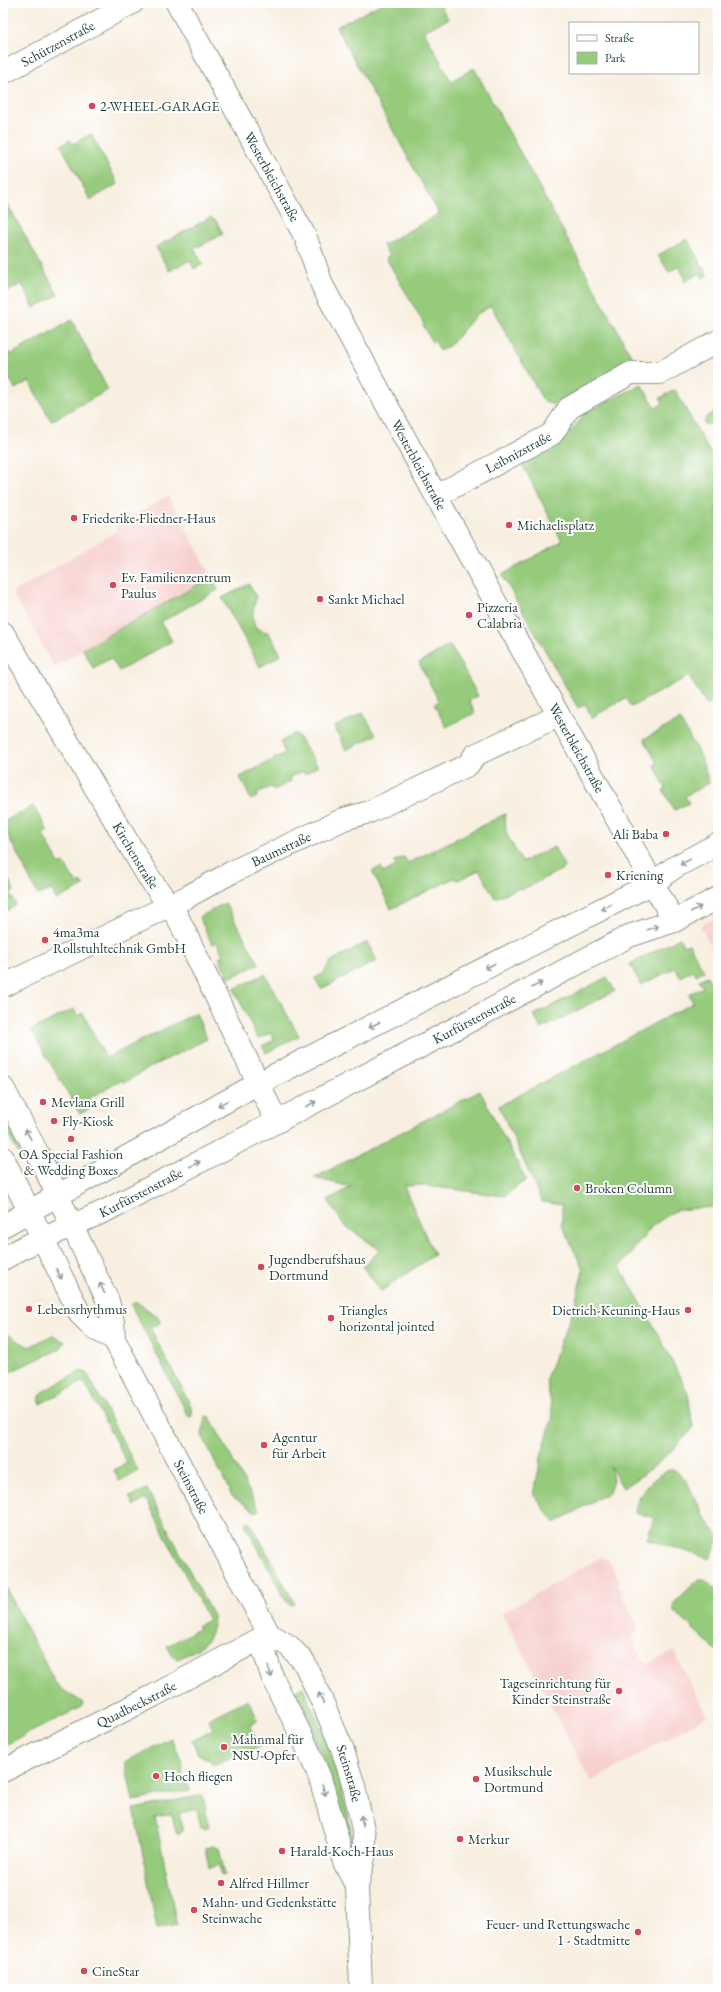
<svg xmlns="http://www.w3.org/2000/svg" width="721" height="1992" font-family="'EB Garamond',serif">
	<rect width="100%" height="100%" fill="#fff"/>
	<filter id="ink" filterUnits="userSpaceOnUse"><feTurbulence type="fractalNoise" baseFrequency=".025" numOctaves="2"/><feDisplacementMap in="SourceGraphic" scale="8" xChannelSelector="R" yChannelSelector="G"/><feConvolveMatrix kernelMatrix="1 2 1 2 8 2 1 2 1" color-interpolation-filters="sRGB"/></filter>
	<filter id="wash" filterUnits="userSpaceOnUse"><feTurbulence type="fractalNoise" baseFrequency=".012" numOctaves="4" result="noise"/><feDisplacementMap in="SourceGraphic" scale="16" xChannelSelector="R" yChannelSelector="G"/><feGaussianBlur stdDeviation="0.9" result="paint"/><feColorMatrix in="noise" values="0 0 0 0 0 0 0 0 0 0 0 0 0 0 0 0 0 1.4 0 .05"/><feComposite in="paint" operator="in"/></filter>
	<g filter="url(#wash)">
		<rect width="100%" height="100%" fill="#f8efe0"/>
		<path fill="#f7d0ce" d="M168,496L212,577L54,667L12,593L117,531L115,526Z
			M718,917V959L700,926Z
			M601,1557L609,1560L620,1581L618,1586L640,1631L631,1637L646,1665L674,1651L707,1716L591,1782L502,1613Z"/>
		<path fill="#96cb7c" stroke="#5a8458" d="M383,3H439L448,19L424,31L451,81L474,68L633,359L553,405L543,400L491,306L477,314L450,345L440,351L435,341L432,342L423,325L424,324L386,258L389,256L383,245L439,214L336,27Z
			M91,134L118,184L90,200L61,145L70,140L73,144Z
			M3,196L58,295L34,308L22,284L3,294Z
			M211,217L213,220L215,219L223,234L194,249L203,264L194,269L190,260L169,271L156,247Z
			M687,239L707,275L703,278L700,273L684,282L685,278L679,266L669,272L658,255Z
			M72,320L108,390L51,421L29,381L15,389L11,380L3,384V346H5L10,355Z
			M641,384L656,408L663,403L660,398L675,390L718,467V505L717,506L718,510V699L706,705L689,676L631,707L626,698L591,718L586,704L578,708L502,575L562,541L522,464L562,442L586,413Z
			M718,410V434L713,425L704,424L706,417Z
			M212,577L218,590L161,622L172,641L119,671L111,658L93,668L83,649Z
			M249,584L256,597C254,610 250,616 256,628L269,633L281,655L260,667L222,598Z
			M450,645L478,696L469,700L475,713L446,727L434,704L439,701L419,663Z
			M363,713L376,735L346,750L334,727Z
			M680,720L701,757L709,783L685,796L689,803L674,810L663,790L666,788L654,765L657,763L644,739Z
			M296,733L318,766L305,774L303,771L290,777L291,781L274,790L270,787L257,793L258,796L251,800L240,777L285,753L280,742Z
			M33,806L48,831L43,835L60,865L64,863L77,884L80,882L84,886L56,900L52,890L38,895L3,826V822Z
			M505,814L506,833L522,862L554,847L565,868L521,890L519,888L495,898L479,870L458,880L454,878L391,909L372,871L381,867L383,873L396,866L394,861L404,857L408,863Z
			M3,867L14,891L10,893L16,905L7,911L3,906Z
			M225,903L259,964L229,978L219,958L223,955L217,942L212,944L199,917Z
			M680,938L683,946L689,944L704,971L696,975L693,970L680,977L675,968L641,985L630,964Z
			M367,942L377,961L321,989L315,978L323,974L331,961Z
			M265,974L299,1036L266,1053L262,1046L274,1040L271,1033L258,1039L234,989Z
			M707,976L718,995V1202L712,1207L676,1210L652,1226L620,1267L649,1317L688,1393L693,1428C672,1452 650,1472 623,1488L610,1466L613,1480L609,1492L555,1523L534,1495L541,1457L553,1416L546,1379L575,1305L583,1269L562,1225V1205L542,1202L499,1106L693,1003L689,994L703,987L699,980Z
			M607,977L615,991L541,1029L534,1015Z
			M74,1009L77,1016L83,1013L106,1058L196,1013L207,1039L151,1067L124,1083L123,1080L89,1098L93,1107L80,1114L31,1030Z
			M480,1091L526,1180L504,1196L421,1185L404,1186L434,1255L381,1291L363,1267L380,1250L344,1225L328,1200L351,1187L314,1178Z
			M3,1111L24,1150L18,1153L3,1124Z
			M135,1301L158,1317L160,1323L150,1328L191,1406L192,1416L189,1417L131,1305Z
			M3,1332L29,1347L53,1335L65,1342L60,1349L3,1375Z
			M81,1371L87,1373L138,1471L119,1481L114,1470L127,1463L84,1381L40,1404V1396L44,1391Z
			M205,1416L210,1417L259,1510L256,1512L232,1496L202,1435Z
			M669,1470H675L686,1480L704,1516L718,1536V1541L710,1559L647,1539L654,1518L635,1512C638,1491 651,1479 669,1470Z
			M147,1489L214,1618C212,1644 198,1649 178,1659L173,1657L167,1646L199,1629L197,1626L209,1620L146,1499L134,1506L129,1497Z
			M249,1521L253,1527L295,1604L291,1605L286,1601L245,1524Z
			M699,1579H705L718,1591V1652L674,1611L673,1604Z
			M3,1582L57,1686L82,1702L83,1704L81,1707L3,1746Z
			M303,1687C329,1742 347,1798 356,1859L350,1860L330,1776L309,1725L291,1692Z
			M248,1699L258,1720L249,1725L260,1746L236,1758L235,1756L213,1765L210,1760L198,1754L192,1740L213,1729L208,1719Z
			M171,1738L183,1764L182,1773L190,1790L133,1801L125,1762Z
			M203,1795L209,1826L206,1829L201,1828L197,1809L179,1813L183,1831L178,1835L176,1832L172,1814L155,1817L177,1925L157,1929L134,1809Z
			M213,1846L219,1847L225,1875L221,1876L220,1865L209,1868L205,1848Z"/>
	</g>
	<g filter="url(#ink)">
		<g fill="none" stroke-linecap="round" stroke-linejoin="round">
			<g stroke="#8c968a" stroke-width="24">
				<g id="minor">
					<path id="s1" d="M177,3L306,238L322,285L436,496L674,921"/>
					<path id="s2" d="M436,496L552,434L569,408L631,373H660L718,341"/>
					<path id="s3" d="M3,633L148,876L178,918L277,1122"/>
					<path id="s4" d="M3,986L187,897L232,872L344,819L369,812L468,765L475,755L558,716"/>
					<path d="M3,1226L257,1084L653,883L675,867L718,844"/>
					<path id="s5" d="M3,1259L24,1247L107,1210L462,1025L629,936L674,921L718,898"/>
					<path id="s6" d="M3,1771L153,1696L269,1634"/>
				</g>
			</g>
			<g stroke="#8c968a" stroke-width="24">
				<g id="tertiary">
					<path id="s7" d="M3,73L132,3"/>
				</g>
			</g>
			<g stroke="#8c968a" stroke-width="24">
				<g id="secondary">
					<path id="s8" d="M3,1088L38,1154L108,1301L113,1322L114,1339L269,1634L289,1646L304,1662L325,1708L342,1748L354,1786L364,1835V1858L357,1887L361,1989"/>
					<path d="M3,1158L80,1314L95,1329L114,1339"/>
					<path d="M269,1634L265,1654L273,1679L306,1745L320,1778L344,1862L357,1887"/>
				</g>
			</g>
			<use href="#minor" stroke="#fff" stroke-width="22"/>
			<use href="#tertiary" stroke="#fff" stroke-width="22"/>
			<use href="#secondary" stroke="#fff" stroke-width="22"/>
		</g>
		<defs><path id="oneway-shaft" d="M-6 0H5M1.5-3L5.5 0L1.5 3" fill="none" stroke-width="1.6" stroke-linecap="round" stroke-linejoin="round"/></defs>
		<g stroke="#8f9e9a">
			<use href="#oneway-shaft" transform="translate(685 862) rotate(152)"/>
			<use href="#oneway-shaft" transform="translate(606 907) rotate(153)"/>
			<use href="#oneway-shaft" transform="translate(696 909) rotate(-28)"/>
			<use href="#oneway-shaft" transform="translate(653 928) rotate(-18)"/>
			<use href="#oneway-shaft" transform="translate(490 966) rotate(153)"/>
			<use href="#oneway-shaft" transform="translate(537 985) rotate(-28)"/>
			<use href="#oneway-shaft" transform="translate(374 1025) rotate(153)"/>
			<use href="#oneway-shaft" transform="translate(223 1103) rotate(151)"/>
			<use href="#oneway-shaft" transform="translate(311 1104) rotate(-27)"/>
			<use href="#oneway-shaft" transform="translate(28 1134) rotate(-118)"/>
			<use href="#oneway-shaft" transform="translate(195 1164) rotate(-28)"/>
			<use href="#oneway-shaft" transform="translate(59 1274) rotate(63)"/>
			<use href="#oneway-shaft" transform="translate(102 1288) rotate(-115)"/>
			<use href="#oneway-shaft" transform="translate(270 1672) rotate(72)"/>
			<use href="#oneway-shaft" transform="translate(321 1698) rotate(-115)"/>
			<use href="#oneway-shaft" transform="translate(324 1790) rotate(72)"/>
			<use href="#oneway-shaft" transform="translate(362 1821) rotate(-100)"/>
		</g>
	</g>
	<g fill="#d1495b" stroke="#fff" stroke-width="1.5">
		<circle cx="92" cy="106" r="4"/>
		<circle cx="74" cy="518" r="4"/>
		<circle cx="509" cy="525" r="4"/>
		<circle cx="113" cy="585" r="4"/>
		<circle cx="320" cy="599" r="4"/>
		<circle cx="469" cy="615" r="4"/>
		<circle cx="666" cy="834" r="4"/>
		<circle cx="608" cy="875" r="4"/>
		<circle cx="45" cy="940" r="4"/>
		<circle cx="43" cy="1102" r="4"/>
		<circle cx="54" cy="1121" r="4"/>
		<circle cx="71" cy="1139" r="4"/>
		<circle cx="577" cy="1188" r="4"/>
		<circle cx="261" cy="1267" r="4"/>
		<circle cx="29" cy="1309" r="4"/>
		<circle cx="688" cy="1310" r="4"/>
		<circle cx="331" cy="1318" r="4"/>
		<circle cx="264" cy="1445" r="4"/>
		<circle cx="619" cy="1691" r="4"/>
		<circle cx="224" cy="1747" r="4"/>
		<circle cx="156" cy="1776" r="4"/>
		<circle cx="476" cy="1779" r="4"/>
		<circle cx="460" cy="1839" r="4"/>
		<circle cx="282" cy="1851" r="4"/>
		<circle cx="221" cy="1883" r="4"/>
		<circle cx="194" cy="1910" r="4"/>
		<circle cx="638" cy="1932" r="4"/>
		<circle cx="84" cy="1971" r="4"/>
	</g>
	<g text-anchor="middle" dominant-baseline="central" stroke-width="4" stroke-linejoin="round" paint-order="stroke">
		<g font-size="14" fill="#1f3d34" stroke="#fff">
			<text stroke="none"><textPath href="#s7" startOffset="62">Schützenstraße</textPath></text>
			<text stroke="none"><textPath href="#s1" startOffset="198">Westerbleichstraße</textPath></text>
			<text stroke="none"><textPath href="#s2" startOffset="93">Leibnizstraße</textPath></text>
			<text stroke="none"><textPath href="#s1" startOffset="522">Westerbleichstraße</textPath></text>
			<text stroke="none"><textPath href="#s1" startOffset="846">Westerbleichstraße</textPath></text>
			<text stroke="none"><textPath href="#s4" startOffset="310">Baumstraße</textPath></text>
			<text stroke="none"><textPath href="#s3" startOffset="259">Kirchenstraße</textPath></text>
			<text stroke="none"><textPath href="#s5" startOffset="529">Kurfürstenstraße</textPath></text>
			<text stroke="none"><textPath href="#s5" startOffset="153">Kurfürstenstraße</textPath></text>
			<text stroke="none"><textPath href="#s8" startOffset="443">Steinstraße</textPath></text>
			<text stroke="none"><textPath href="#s6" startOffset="149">Quadbeckstraße</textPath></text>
			<text stroke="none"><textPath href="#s8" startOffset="775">Steinstraße</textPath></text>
		</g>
		<g font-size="14" fill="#1f3d34" stroke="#fff" text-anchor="start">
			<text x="100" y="106">2-WHEEL-GARAGE</text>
			<text x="82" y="518">Friederike-Fliedner-Haus</text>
			<text x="517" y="525">Michaelisplatz</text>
			<text x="121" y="577">Ev. Familienzentrum<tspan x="121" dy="16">Paulus</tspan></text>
			<text x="328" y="599">Sankt Michael</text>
			<text x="477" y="607">Pizzeria<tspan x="477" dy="16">Calabria</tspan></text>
			<text x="658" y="834" text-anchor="end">Ali Baba</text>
			<text x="616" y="875">Kriening</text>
			<text x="53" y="932">4ma3ma<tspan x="53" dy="16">Rollstuhltechnik GmbH</tspan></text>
			<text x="51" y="1102">Mevlana Grill</text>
			<text x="62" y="1121">Fly-Kiosk</text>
			<text x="71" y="1154" text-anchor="middle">OA Special Fashion<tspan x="71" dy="16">&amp; Wedding Boxes</tspan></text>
			<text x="585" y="1188">Broken Column</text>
			<text x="269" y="1259">Jugendberufshaus<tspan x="269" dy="16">Dortmund</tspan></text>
			<text x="37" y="1309">Lebensrhythmus</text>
			<text x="339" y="1310">Triangles<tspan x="339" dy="16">horizontal jointed</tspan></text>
			<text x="680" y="1310" text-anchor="end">Dietrich-Keuning-Haus</text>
			<text x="272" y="1437">Agentur<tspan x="272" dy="16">für Arbeit</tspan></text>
			<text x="611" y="1683" text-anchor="end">Tageseinrichtung für<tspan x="611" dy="16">Kinder Steinstraße</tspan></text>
			<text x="232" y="1739">Mahnmal für<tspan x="232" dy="16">NSU-Opfer</tspan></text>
			<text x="484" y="1771">Musikschule<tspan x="484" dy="16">Dortmund</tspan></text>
			<text x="164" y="1776">Hoch fliegen</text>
			<text x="468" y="1839">Merkur</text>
			<text x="290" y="1851">Harald-Koch-Haus</text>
			<text x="229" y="1883">Alfred Hillmer</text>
			<text x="202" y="1902">Mahn- und Gedenkstätte<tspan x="202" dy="16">Steinwache</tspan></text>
			<text x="630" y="1924" text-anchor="end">Feuer- und Rettungswache<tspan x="630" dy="16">1 - Stadtmitte</tspan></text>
			<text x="92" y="1971">CineStar</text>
		</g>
	</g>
	<rect width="721" height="1992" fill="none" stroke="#fff" stroke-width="16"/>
	<rect x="569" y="22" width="130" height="52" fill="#ffffff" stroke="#a5b1ae"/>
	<rect x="577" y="35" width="20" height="6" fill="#ffffff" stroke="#a5b1ae"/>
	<text x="605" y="42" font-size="12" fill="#1f3d34">Straße</text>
	<rect x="577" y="52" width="20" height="12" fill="#96cb7c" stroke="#a5b1ae"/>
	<text x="605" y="62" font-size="12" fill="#1f3d34">Park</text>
</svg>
